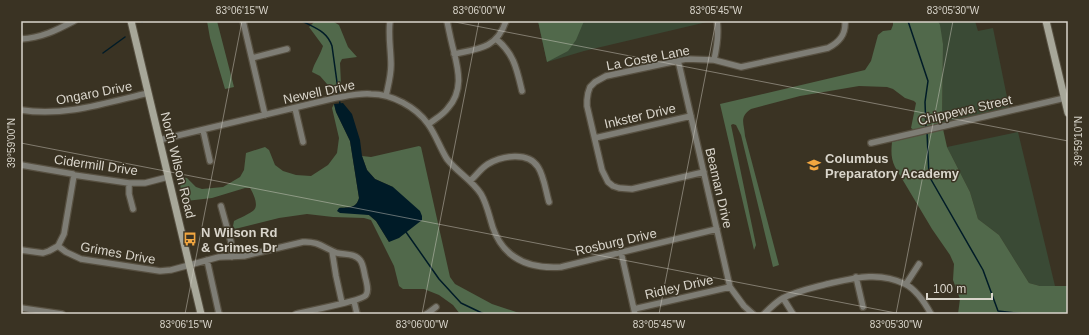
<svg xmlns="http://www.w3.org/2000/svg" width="1089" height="335" font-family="Helvetica,sans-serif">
	<rect width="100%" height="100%" fill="#3a3323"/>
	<path fill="#3a4a35" d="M538,21H711L584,51L547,62Z
		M938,21H975L978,31L993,28L1009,107L942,123L943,44Z
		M1018,132L1055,286H1040L1029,283L999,235L978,219L970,192L947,147Z"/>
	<path fill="#51694b" d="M207,21H217L234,87L225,89L210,38Z
		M315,21L334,22L339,25L348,47L357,57L342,59L340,63L341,84L334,92L320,76L312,72C314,63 320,56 323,46L309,27Z
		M538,21H584L576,40L568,51L547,62Z
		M893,21H938L940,25L943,44L942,123L914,130L911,128L916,103L914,101L905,98L893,89L887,87L859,86L800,96L751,109C739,117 744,123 745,136L779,265L773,267L741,135L736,125L733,124L731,125L756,245L754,250L720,104L865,70L871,61L878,35L883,31L891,30L893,25Z
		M334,104L336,112L350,141L359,198C356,209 349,207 339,208L369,215L376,221L389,242L393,187L375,179L367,170L362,156L371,157L419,146L421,147L450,277L455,284L492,304L522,314H460L453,305L439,295L424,289H403L399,286L394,266L371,220L364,218L333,217L307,214L279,218L235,229L233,226L234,221C238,219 251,213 254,210C259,205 253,193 250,188H245L212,198L186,201C181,195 179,183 181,177L187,178L196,187L202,189L223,187L240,177L244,170L246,153L265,147L269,150L275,165L283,171L296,175L311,176L328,165L337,153L339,138L332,108Z
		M943,129L947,147L970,192L978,219L999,235L1029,283L1040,286H1068V314H958L960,299L953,280L954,264L950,255L932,229L895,167C891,159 891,151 892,142Z"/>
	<path fill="#001b27" d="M343,103L352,114L360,140L362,156L367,170L375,179L393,187L420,211L422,216V220L399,238L389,242L376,221L369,215L340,213L337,211L339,208C349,207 356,209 359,198L350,141L336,112L334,104Z"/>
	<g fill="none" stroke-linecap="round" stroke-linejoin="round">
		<path stroke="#001b27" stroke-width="1.5" d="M302,21C315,28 327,31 332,46L340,104
			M908,21L928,81L925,102L926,128
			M142,22L143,21
			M103,53L125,37
			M927,132L929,176L983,270L998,311L1024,314
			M406,232L439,279L461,303L484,314"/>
		<g stroke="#575041" stroke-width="8">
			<path id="street" d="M243,21L265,115
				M21,39C41,38 57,30 74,21
				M496,39C514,53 517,70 522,91
				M454,54C479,49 497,48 506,21
				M252,58L287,49
				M678,60L730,287L744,306L753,314
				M714,60C717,47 719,34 717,21
				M386,96C388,86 391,76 391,65C391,50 388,36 390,21
				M295,108L303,142
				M21,110C64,117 106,103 148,93
				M429,124C435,119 443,115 448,108C463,91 459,72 454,52C451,41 449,31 447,21
				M203,130L210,161
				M595,138L691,116
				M159,140L335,98C347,96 359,93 371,94C392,94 416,107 428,124C436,135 440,148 447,159C457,172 472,180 481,194C487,204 489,216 493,228C504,259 529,269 561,267L717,229
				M871,143L1065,98
				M21,165L73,174L74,175L129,183H145L168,177
				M704,172L632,189L619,188L613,186L608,182L602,170L587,106V100L588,93L590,87L595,82L606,76L686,59L714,60L741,67L828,48C840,42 846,34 845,21
				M470,181C476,176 481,168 488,164C502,156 528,151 538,167C544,176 546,192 549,202
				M129,183V194L133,209
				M221,206L231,242L232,257
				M58,246L66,252L81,259L160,271L171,270L219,257L244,256L303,242C318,241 324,248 337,253C345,255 354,253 360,260C364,265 364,274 366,280C367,285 369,291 366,295C362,301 307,311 296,314
				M21,250L43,253L49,251L58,246L64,234L74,175
				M332,251L336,276L342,303
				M621,252L635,314
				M207,260L219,314
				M856,277L863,307
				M906,284L919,264
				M783,298L793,314
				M354,301L357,314
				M21,308L62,314
				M634,309L730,287
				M426,314L428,313L436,307
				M764,314C770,308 776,302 783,298C797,291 812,288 827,284C854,278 879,271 905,284C917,290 925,303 931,314"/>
		</g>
		<g stroke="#575041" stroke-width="9">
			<path id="secondary" d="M131,21L201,314
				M1046,21L1068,113"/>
		</g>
		<use href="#street" stroke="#7e7d75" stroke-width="5.5"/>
		<use href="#secondary" stroke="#a7a799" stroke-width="7"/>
	</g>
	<path fill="none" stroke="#d9d5cb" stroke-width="1" stroke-opacity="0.45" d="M450,21L1068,141M21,143L901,314M185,314L242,21M422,314L479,21M659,314L716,21M896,314L953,21"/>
	<defs>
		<g id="school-bare" transform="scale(1.08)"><path d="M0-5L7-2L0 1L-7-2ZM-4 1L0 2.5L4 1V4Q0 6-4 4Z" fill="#f1a640" stroke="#3a3323" stroke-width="2.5" paint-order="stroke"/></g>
		<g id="bus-bare" transform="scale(1.08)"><path d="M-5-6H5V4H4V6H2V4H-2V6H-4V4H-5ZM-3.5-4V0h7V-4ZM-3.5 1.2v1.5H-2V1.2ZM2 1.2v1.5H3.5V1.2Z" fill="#f1a640" stroke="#3a3323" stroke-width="2.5" paint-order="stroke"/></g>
	</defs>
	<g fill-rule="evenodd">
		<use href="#school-bare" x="814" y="165"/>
		<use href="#bus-bare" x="190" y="239"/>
	</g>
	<g text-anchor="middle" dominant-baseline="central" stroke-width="3" stroke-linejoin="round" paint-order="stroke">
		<g font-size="13" fill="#d9d5cb" stroke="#3a3323">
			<text transform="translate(648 58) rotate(-11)">La Coste Lane</text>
			<text transform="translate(319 92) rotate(-12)">Newell Drive</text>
			<text transform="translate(94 93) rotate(-11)">Ongaro Drive</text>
			<text transform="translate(965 110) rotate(-13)">Chippewa Street</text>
			<text transform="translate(640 116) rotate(-13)">Inkster Drive</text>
			<text transform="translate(96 165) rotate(8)">Cidermill Drive</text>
			<text transform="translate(178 165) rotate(76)">North Wilson Road</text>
			<text transform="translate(719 188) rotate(77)">Beaman Drive</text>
			<text transform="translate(616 242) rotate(-13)">Rosburg Drive</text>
			<text transform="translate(118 253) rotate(10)">Grimes Drive</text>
			<text transform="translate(679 287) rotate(-13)">Ridley Drive</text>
		</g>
		<g font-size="13" font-weight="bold" fill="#d9d5cb" stroke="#3a3323" text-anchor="start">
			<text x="825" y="158">Columbus<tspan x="825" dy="15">Preparatory Academy</tspan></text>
			<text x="201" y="232">N Wilson Rd<tspan x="201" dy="15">&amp; Grimes Dr</tspan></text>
		</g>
	</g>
	<rect width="1089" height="335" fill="none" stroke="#3a3323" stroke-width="44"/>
	<path d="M927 293v6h65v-6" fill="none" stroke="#d9d5cb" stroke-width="2"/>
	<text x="933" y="293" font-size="12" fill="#d9d5cb" stroke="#3a3323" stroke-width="3" paint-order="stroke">100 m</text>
	<rect x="22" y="22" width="1045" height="291" fill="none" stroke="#d9d5cb" stroke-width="1.5"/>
	<g font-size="10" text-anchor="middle" fill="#d9d5cb">
		<text x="242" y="14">83°06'15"W</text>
		<text x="479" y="14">83°06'00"W</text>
		<text x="716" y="14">83°05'45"W</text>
		<text x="953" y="14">83°05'30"W</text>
		<text transform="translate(1078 141) rotate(-90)" y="4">39°59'10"N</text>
		<text transform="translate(11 143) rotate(-90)" y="4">39°59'00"N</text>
		<text x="186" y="328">83°06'15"W</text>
		<text x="422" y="328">83°06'00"W</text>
		<text x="659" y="328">83°05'45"W</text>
		<text x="896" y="328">83°05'30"W</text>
	</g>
</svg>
